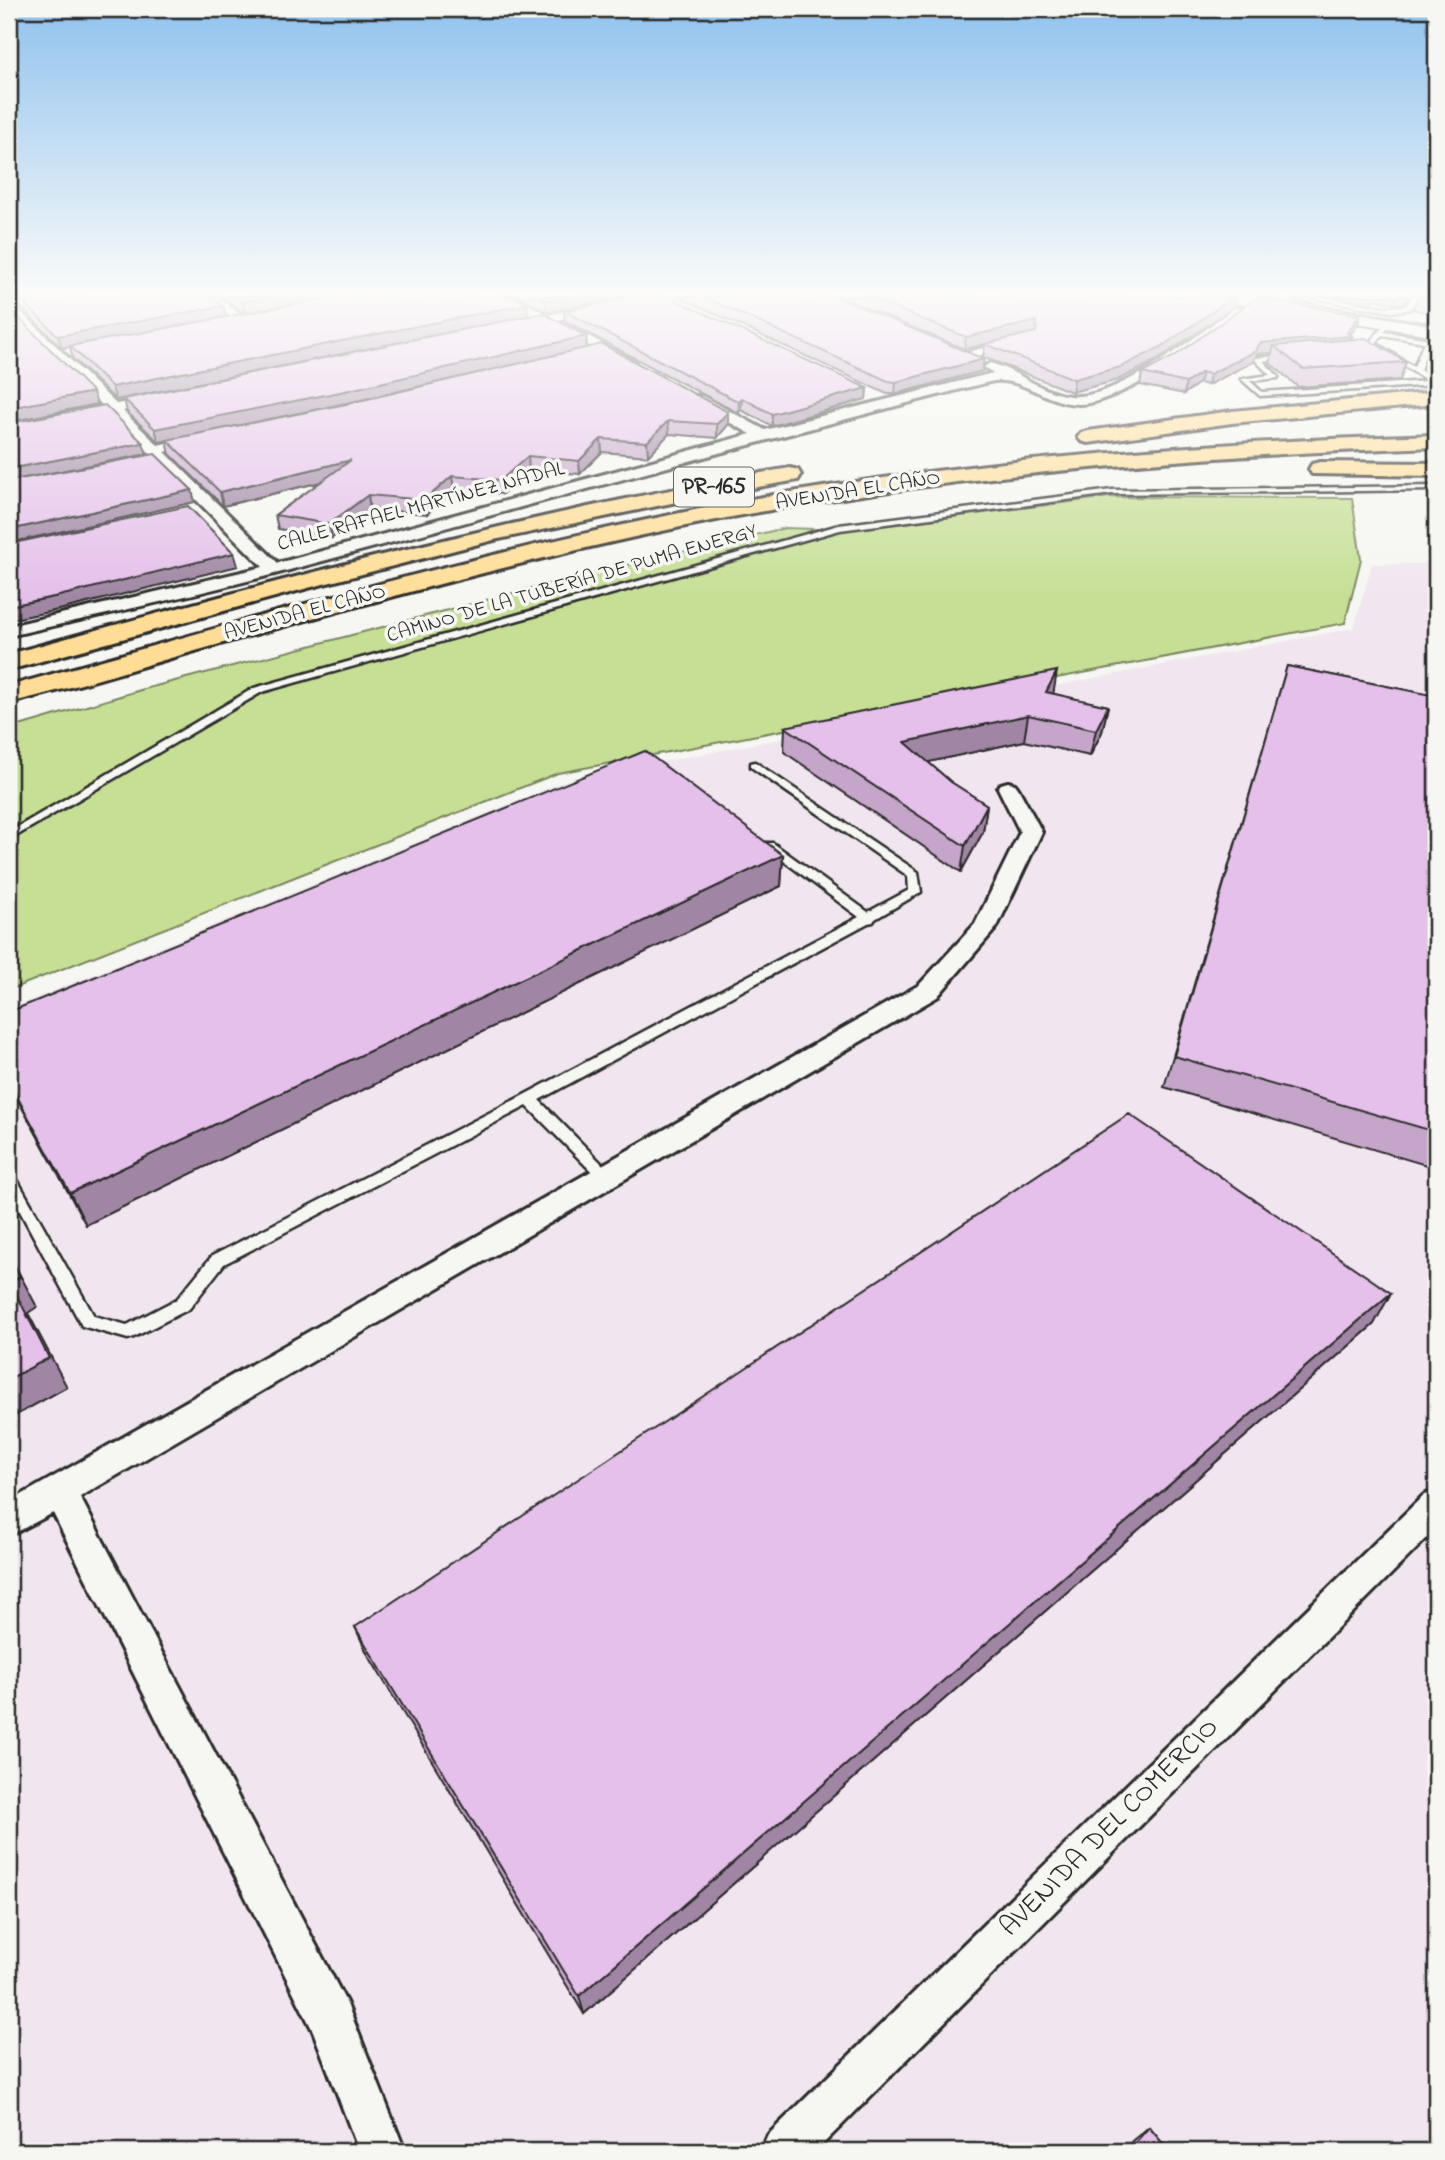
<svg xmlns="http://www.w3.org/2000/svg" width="1445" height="2160" font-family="'Indie Flower',sans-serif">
	<rect width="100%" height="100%" fill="#f6f6f2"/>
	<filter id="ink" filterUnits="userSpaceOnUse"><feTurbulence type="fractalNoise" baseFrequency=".0143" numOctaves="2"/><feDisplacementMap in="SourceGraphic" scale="14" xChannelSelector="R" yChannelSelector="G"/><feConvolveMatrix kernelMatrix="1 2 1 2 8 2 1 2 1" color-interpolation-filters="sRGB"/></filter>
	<g filter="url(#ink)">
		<path fill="#f1e6f0" d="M1372,564H1436V2151H9V1009L568,780L1354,628Z"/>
		<path fill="#c6df95" stroke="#788560" stroke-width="2" d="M1110,497L1352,498L1361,559L1345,623L558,773L9,990V729L144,689L559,581L785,528L849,530Z"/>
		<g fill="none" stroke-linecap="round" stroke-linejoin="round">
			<g stroke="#2b2b2b" stroke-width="5">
				<path id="lane" d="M1301,296C1336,295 1371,311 1406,306L1413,296H1419L1410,309L1392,312Z
					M1388,320L1391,322L1384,332L1436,340V344L1430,343L1420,370L1436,380V385L1260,396L1241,379L1270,375L1255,360V358L1290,355L1292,358L1263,361L1278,376V378L1250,381L1262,392L1428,381L1369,344ZM1382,335L1424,342L1414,367L1376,343Z
					M1436,486V490L1112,494L840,530L262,692L9,840V832L254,688L839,525L1112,490Z
					M755,762L918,872L921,892L875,919L873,922L868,923L539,1100L611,1173L613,1177L611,1181H601L527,1106L224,1264L189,1309L134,1337L128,1339L82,1326L9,1191V1172L14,1174L94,1316L127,1325L177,1299L212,1256L524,1095L859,917L765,847V843H773L868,912L909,890L908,876L751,767V763Z"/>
			</g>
			<g stroke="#2b2b2b" stroke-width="6">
				<path id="street" d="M203,296H216L249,321L239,324Z
					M498,296H513L548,315L639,296H661L558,320L634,360L635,363L629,367L545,323L514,328V322L536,318Z
					M1284,296H1297L1285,307H1277L1275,305Z
					M9,302L13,304L116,404L167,396V402L123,411L158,445L201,435L206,436V442L165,452L278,563L751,434L692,402V396H702L765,430L993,373L984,367L990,363C1017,370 1041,393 1070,396C1117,401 1196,336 1234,308L1244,311C1212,343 1138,389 1094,402C1053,413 1024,373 989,382C752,442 518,509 282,572C192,596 100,615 9,636V626L263,567L110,413L9,433V425L103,406L9,312Z
					M1015,338L1021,342L1019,345L962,360L956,356Z
					M1008,782L1015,784L1018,788L1042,832L997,927L937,997L80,1497L347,2004L405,2151H359L313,2031L53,1513L9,1536V1502L919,985L975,924L1020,832L998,788L1001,784Z
					M1436,1490V1529L816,2151H761L768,2135L1424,1495Z"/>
			</g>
			<g stroke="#2b2b2b" stroke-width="6">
				<path id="secondary" d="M1215,296H1254L1436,326V336L1223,301Z"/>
			</g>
			<g stroke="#2b2b2b" stroke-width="6">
				<path id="highway" d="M1436,392V404L1232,423L1088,443L1081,441L1078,437L1081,433L1088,431L1232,411Z
					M1436,435V447C1182,456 929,476 681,527C528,559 377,600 227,642C154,662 82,686 9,703V686C262,616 515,541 774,495C993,457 1214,442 1436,435Z
					M1320,462L1436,463V476L1312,474L1309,469L1312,464Z
					M790,468L798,470L801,475L798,480L691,499L494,540L308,588L9,670V654C267,583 525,513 790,468Z"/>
			</g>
			<use href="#lane" fill="#f6f6f2" fill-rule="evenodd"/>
			<use href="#street" fill="#f6f6f2" fill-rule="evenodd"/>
			<use href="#secondary" fill="#f6f6f2" fill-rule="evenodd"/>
			<use href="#highway" fill="#ffdd96" fill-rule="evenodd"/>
		</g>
		<path fill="#c5a5c9" stroke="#2b2b2b" stroke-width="2" d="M9,296H211L226,317L245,313L220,296H512L527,304L528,316L116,400L73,359L70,347L62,348L15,302L9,301Z
			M518,296H626L547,312Z
			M677,296H835L982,371L895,394H887Z
			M837,296H1237L1235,306L1159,359L1118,380L1072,392L983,357L985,345L964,349Z
			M1328,296H1410L1405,303L1394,304L1375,299L1373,303Z
			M1420,296H1436V315L1413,309L1417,298L1420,297Z
			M564,311L867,388L866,399L772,426L741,410L738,413L565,321Z
			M1360,315L1357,326L1350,335L1352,336L1351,339L1406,362L1400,380L1298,387L1270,363L1272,353L1257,354L1253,362L1208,385L1199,383L1184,394L1140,385L1142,373Z
			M586,336L587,348L728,425L717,438L669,434L648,456L602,452L580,474L529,470L502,494L454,490L427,514L370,509L332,538L278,529L275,515L321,482L223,506L170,454L167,441L159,442L127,412L124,399Z
			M1287,666L1436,696V1168L1164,1087Z
			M1053,694L1108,706L1102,732L1090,756L1024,741L928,762L951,782L987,805L983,832L961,872L784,752L785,727Z
			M783,855L781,886L86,1225L9,1084V1012Z
			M1374,1324L584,2014L367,1653L355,1627Z
			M1149,2127L1169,2151H1123L1133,2140Z"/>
		<path fill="#a086a4" stroke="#2b2b2b" stroke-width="2" d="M274,296H340L245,313L242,302Z
			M570,296H626L547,312L546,301Z
			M1235,296H1237L1235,306L1159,359L1118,380L1072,392L1074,379Z
			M1397,296H1410L1405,303L1394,304Z
			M527,304L528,316L116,400L112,387Z
			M223,306L226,317L62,348L58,336Z
			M1360,315L1357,326L1349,336H1352L1348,347L1274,346L1272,353L1257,354L1253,362L1208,385L1210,374L1260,343L1347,333Z
			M1037,321L1036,333L964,349L966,337Z
			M586,336L587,348L347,403L159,442L155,429Z
			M984,359L982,371L895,394L896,382Z
			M1202,372L1199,383L1184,394L1186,383Z
			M867,388L866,399L772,426V414Z
			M93,392L97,404L9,422V408Z
			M742,398L741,410L738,413L739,402Z
			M728,412V425L717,438V424Z
			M668,421L669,434L648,456L647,442Z
			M601,439L602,452L580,474L579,461Z
			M143,443L147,454L9,481V469Z
			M528,456L529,470L502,494L501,480Z
			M351,460L353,474L223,506L220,492Z
			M452,476L454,490L427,514L425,500Z
			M192,490L195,502L9,543V530Z
			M368,495L370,509L332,538L329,524Z
			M234,553L238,566L63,609L9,620V606Z
			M1057,671L1053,696L1046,692Z
			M1108,706L1102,732L1090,756L1096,730Z
			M1028,715L1024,741L902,768L905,742Z
			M987,805L983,832L961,872L965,846Z
			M783,855L781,886L86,1225L70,1193Z
			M9,1254L37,1307L28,1313L67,1387L9,1419L10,1282Z
			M1391,1293L1374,1324L584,2014L579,1996Z"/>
		<path fill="#e5c0ea" stroke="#2b2b2b" stroke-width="2" d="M17,296H211L223,306L58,336Z
			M234,296H274L242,302Z
			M339,296H512L527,304L112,387L70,346Z
			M538,296H570L546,301Z
			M637,296H667L867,388L772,414L742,398L739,402L564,311Z
			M702,296H835L984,359L896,382L888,381Z
			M865,296H1235L1161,347L1121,367L1074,379L985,344L1036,332L1037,321L966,337Z
			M1425,296H1436V303L1417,298Z
			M1256,298L1360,315L1347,333L1352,336L1260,343L1256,351L1210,374L1202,372L1186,383L1142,373L1173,357Z
			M9,308L93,392L9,408Z
			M543,313L586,336L345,391L155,429L124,399Z
			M1366,338L1406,362L1303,369L1274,346Z
			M602,344L728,412L717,424L668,421L647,442L601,439L579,461L528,456L501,480L452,476L425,500L368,495L329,524L275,515L351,460L220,492L167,440L346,404Z
			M105,405L143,443L9,469V423Z
			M155,454L192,490L9,530V481Z
			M188,506L234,553L59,596L9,606V544Z
			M1287,666L1436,696V1132L1174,1056Z
			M1057,671L1046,692L1108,706L1096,730L1028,715L905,742L951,782L987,805L965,846L785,727Z
			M645,751L783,855L70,1193L9,1082V1012Z
			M1129,1114L1391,1293L579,1996L355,1627Z
			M9,1257L20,1277L10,1282L49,1358L9,1379Z
			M1149,2127L1169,2151H1128Z"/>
	</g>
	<linearGradient id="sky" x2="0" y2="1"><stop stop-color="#8fc2ee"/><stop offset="0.49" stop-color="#fbfbf9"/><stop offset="1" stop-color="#fbfbf9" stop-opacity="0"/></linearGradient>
	<rect width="1445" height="598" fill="url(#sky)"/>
	<g text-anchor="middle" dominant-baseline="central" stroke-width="7" stroke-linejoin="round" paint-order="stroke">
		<g font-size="21" fill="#2b2b2b" stroke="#f6f6f2">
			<text transform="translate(858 491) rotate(-9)">AVENIDA EL CAÑO</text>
			<text transform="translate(421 507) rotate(-15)">CALLE RAFAEL MARTÍNEZ NADAL</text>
			<text transform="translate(572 584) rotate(-16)">CAMINO DE LA TUBERÍA DE PUMA ENERGY</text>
			<text transform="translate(305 613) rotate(-15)">AVENIDA EL CAÑO</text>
		</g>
		<rect fill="#f6f6f2" stroke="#686867" stroke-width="2" x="674" y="467.5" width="80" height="39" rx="5"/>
		<g font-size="23" font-weight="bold" fill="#2b2b2b">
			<text x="714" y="487">PR-165</text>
		</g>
		<g font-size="28" fill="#2b2b2b" stroke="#f6f6f2">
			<text transform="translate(1110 1828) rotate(-45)">AVENIDA DEL COMERCIO</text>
		</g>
	</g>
	<rect width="1445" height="2160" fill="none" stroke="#f6f6f2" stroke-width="35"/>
	<rect x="18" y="18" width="1410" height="2125" fill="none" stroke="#2b2b2b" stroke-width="2.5" filter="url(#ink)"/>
</svg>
